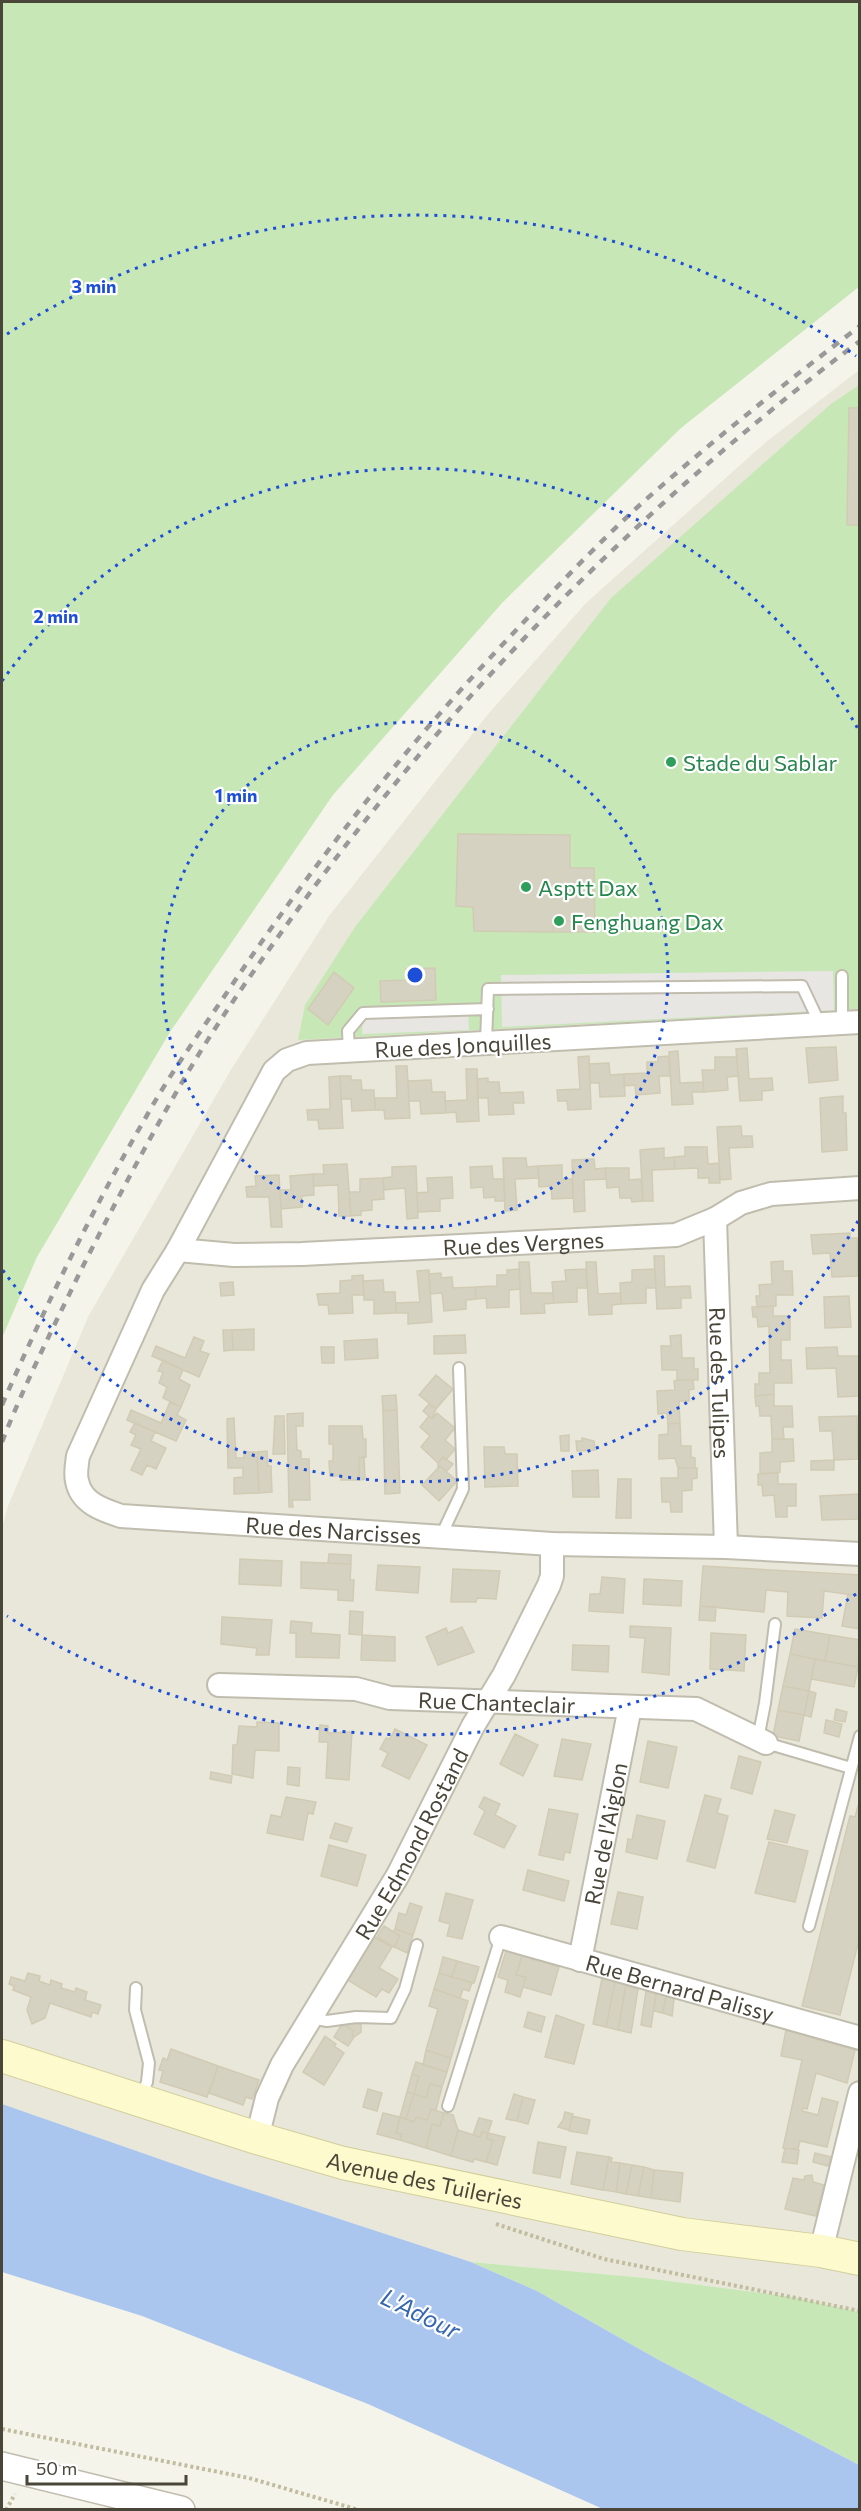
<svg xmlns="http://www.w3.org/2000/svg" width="861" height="2511" font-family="Commissioner,sans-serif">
	<rect width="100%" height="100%" fill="#f5f4eb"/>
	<path fill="#e8e7d9" d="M859,370V2312L793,2297L646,2278L471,2262L214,2178L2,2104V1528L8,1506L89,1315L232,1068L329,916L489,713L586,603L766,442Z"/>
	<path fill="#c8e7b6" d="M2,2H859L860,286L681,428L503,602L333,795L170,1032L37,1257L2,1338Z
		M859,385V1009L298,1040L305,1005L355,927L611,598L831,404Z
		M471,2262L646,2278L793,2297L859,2312V2465L659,2360L537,2291Z"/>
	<path fill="#e7e6e2" d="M833,971L834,1010L502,1027L501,975Z
		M468,1009L469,1030L362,1034L363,1013Z"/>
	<path fill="#abc6ee" d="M2,2104L214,2178L471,2262L537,2291L659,2360L859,2465V2509H603L368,2404L142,2316L2,2272Z"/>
	<path fill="#d6d2c1" stroke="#d1cbb4" stroke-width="1.5" d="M849,408H860V525H847Z
		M458,834L570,835V868H594L595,932H575L574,921H554L553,932L474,931L473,907L456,906Z
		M554,921H574L575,932H553Z
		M435,968L436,1000L381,1002L380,981L406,980V969Z
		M334,972L354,988L328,1025L308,1009Z
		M836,1047L838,1080L809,1083L806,1048Z
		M747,1048L749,1079L772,1078L773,1090L762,1091V1100L740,1101L736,1049Z
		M678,1051L680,1083L703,1082L704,1092H692L693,1104L672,1105L669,1052Z
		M589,1056L591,1109L568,1110L567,1101H558L557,1090L580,1089L578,1057Z
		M669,1056L670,1076H659L660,1093L636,1095L635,1085L624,1086V1074L647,1073V1062H658V1057Z
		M715,1057H737L738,1076L727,1077L728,1090L704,1092L702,1070H715Z
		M609,1063L610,1075L624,1074L625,1096L600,1097L599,1083H590L589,1064Z
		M396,1066H407L410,1118L385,1119L384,1110H375V1098H397Z
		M466,1069H477L479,1121L457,1122L456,1112L446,1113L445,1101L467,1100Z
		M340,1076H351V1080H361L362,1090H374L375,1110L352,1111L351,1099H341Z
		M340,1076L343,1128L319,1129L318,1120H308L307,1110L330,1109L329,1077Z
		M488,1078V1082H499L500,1093L523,1092L524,1103H513L514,1114L489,1115L488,1098H478L477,1079Z
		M431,1080L432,1092H445L446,1113L421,1114L420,1101H409L408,1081Z
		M843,1096V1113H846L847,1150L822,1152L820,1098Z
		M741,1126L742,1136H752L753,1147L729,1148L731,1179L720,1180L717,1127Z
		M685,1147H707L708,1164L719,1163L720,1183H709V1178H698V1168L675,1169L674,1157L685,1156Z
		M664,1148V1158L674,1157L675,1169L652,1170L653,1201H643L640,1150Z
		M503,1158H526L527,1167L538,1166L539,1178L515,1179L517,1210L505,1211Z
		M594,1159L595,1169L605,1168L606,1179L584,1180L585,1211L574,1212L572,1160Z
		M347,1164L351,1216H339L338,1185L314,1186L313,1174H324L323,1165Z
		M562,1165V1179H572L573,1198L552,1199L551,1186L539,1187L538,1166Z
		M416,1166L418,1218L407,1219L405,1188L384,1190L383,1178L392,1177V1167Z
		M492,1166L493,1179H504L505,1201H495V1197L484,1198L483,1187L471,1188L470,1167Z
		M605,1168H629V1180L641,1179L643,1201L632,1202L631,1198H620L619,1187L607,1188Z
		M313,1174L314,1195L302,1196V1207L281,1209L280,1190H291L290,1176Z
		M279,1175L282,1227H271L269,1197H247L246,1187L256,1186L255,1176Z
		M452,1177L453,1198L440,1199V1211L418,1212L417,1193L428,1192L427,1178Z
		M383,1178L384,1199L372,1200V1210L361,1211V1215L351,1216L349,1192H360V1179Z
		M850,1233V1238H857L858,1276L832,1277L830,1253L813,1254L811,1235Z
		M654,1256H664L665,1287L690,1286L691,1298H681V1308L657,1309Z
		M783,1261V1271H792L793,1295H776V1306L757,1307L756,1296H760L759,1285L772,1284L771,1262Z
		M519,1262H529L531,1293H553L554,1303L544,1304L545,1313L521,1314Z
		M586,1262H596L598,1294L620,1293L621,1304L612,1305V1314L589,1315Z
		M519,1269L520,1289L509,1290V1307L487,1308L486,1298L476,1299L475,1287L497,1286V1275H507V1270Z
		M586,1269L587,1288H577V1302L554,1303L552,1282L566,1281L565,1270Z
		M655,1269L656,1288H646V1303L621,1304L620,1283L632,1282V1270Z
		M429,1270L432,1322L408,1324V1313H396V1303L420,1302L417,1271Z
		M441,1273V1278L452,1277L453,1288L475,1287L476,1299L466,1300V1309L444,1311L442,1293L430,1294L429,1274Z
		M363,1275L364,1295H352L353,1313L329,1314L328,1305H319L317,1294L340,1293V1281L352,1280V1276Z
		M383,1280L384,1292H395L396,1313L374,1314V1300H364L363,1281Z
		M233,1282L234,1295L221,1296L220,1283Z
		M849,1296L851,1327L825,1328L824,1297Z
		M773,1306V1316H790V1340H781V1360H791L792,1383H774V1394L755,1396V1384H759V1373H770L769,1326L758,1327L757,1317H753L752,1307Z
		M254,1329V1350H233L232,1330Z
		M223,1330H232L233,1350L224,1351Z
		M465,1335L466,1353L434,1354V1336Z
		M681,1335L682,1358H694V1369H698V1380H677V1370H662L661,1346H671L670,1336Z
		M194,1337L204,1341L200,1351L209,1354L199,1377L152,1356L156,1346L185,1358Z
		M377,1339L378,1358L345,1360L344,1341Z
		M321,1347H334V1363H322Z
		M837,1347L838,1356H860V1396L838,1397L836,1368L807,1369L806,1348Z
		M163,1360L183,1370L179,1379L190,1385L181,1407L163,1398L167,1387L159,1383L163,1372L158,1371Z
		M436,1375L453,1389L436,1409L419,1395Z
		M677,1380H693L694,1389L689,1390V1401H679L680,1423L668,1424L667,1413L658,1414L657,1391L675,1390L674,1381Z
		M774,1394V1406H792L793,1427H783L784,1439H772L771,1416H760L759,1406H756L755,1396Z
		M396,1395L397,1410L383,1411L382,1396Z
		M170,1402L181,1407L177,1415L186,1420L176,1441L127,1420L131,1410L161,1423Z
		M429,1404L436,1409L432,1419L423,1411Z
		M397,1410L400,1493L385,1494L383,1411Z
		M303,1413V1426H296L297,1450L301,1451V1459H309L310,1500H292L293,1507H289L287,1414Z
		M437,1413L455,1428L445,1440L455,1449L446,1460L443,1457L438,1463L421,1447L430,1436L420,1427L429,1416L432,1419Z
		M275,1416H284L285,1454H273Z
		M857,1416L858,1459L834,1460L832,1431H820L819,1417Z
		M234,1418L236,1458H244V1452H255V1457H257L259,1493L234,1494V1478L243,1477V1468H228L227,1419Z
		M135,1423L155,1432L151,1441L166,1448L156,1469L147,1465L142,1475L131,1470L141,1449L131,1445L136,1435L130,1432Z
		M680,1423L681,1446H691V1457L695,1458V1468H678L675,1458L659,1459V1435L668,1434V1424Z
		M329,1426H362L363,1439H366V1457L359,1458V1480H341L342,1476H330L329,1461H333V1444H329Z
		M569,1435V1451H561L560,1436Z
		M582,1438L594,1441L595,1450L577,1451L576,1441H582Z
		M772,1439H793L794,1461L780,1462V1472L760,1474V1453L772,1452Z
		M484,1447H504L505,1454H517L518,1486L485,1487Z
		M267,1451L268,1466H271L272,1492L259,1493L257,1452Z
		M364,1457L365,1479L359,1480V1458Z
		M443,1457L453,1464L447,1471L440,1466L438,1468V1463Z
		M834,1460V1470H811V1461Z
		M440,1466L457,1481L439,1501L422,1485Z
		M678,1468H697V1478L692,1479V1490L682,1491V1512H671L670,1502H662L661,1478H678Z
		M598,1470L599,1497H573L572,1471Z
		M778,1473V1484H796V1506H787V1517H776L774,1495L763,1496L762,1485H758V1474Z
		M618,1479H631V1518H616Z
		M860,1494V1519L822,1520L820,1496Z
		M329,1554L351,1555V1564L328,1563Z
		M240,1559L282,1561L281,1586L239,1584Z
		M301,1562L351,1564L350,1580H354L353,1601L338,1600V1590L301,1588Z
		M378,1565L420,1567L418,1593L376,1590Z
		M703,1566L860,1575V1596L824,1591L822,1618L787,1616L788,1592L766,1590L764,1612L700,1606Z
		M453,1569L500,1571L496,1599L477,1598L476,1602H451Z
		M602,1577L625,1579L623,1613L589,1611L590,1594H600Z
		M644,1579L682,1581L681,1606L643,1604Z
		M848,1594L860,1596V1629L842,1626Z
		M700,1606L716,1607L715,1621L699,1620Z
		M350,1611L363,1612L362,1635L349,1634Z
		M222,1617L272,1620L269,1655H256L257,1648L221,1644Z
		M291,1621L312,1623L311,1633L340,1635L339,1658L296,1657V1633H290Z
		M630,1626L671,1628L669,1675L642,1672L645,1638L630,1637Z
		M462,1627L474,1652L438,1665L426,1637L446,1628L448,1633Z
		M795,1629L830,1635L825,1661L790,1654Z
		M711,1633L746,1635L744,1671L710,1669Z
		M362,1635L395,1637V1661L361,1660Z
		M830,1635L860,1640L858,1667L825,1661Z
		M573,1645L609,1646L608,1672L572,1670Z
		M790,1654L815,1659L809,1691L783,1686Z
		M815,1659L858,1667L854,1687L811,1679Z
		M783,1686L809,1691L804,1715L778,1710Z
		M809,1691L816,1693L811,1717L804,1715Z
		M836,1709L847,1712L845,1722L834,1720Z
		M778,1710L804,1715L799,1741L773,1736Z
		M826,1720L842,1724L839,1737L824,1733Z
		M257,1722L279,1723V1751L255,1750L253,1778L232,1774L233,1745H237L239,1726L257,1727Z
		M320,1725L328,1726V1733L352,1732L349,1780L326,1778L328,1742H319Z
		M395,1729L427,1745L409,1779L382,1766L388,1753L380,1749L386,1738L390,1739Z
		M515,1734L538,1745L523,1776L500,1764Z
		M562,1739L591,1744L582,1780L554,1776Z
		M648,1741L677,1747L668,1788L640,1782Z
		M739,1756L761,1762L752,1794L731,1788Z
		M288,1767L300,1768L299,1786L287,1784Z
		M211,1772L232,1776L231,1783L210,1779Z
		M705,1795L721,1799L717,1813L728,1816L715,1868L687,1861Z
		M286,1797L316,1802L313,1814L308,1813L303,1840L267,1833L271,1815L281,1817Z
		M484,1797L500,1804L495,1815L516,1826L504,1848L474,1834L485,1811L479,1807Z
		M860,1799V1936L840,2015L802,2006L850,1816L855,1817Z
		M549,1809L578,1814L570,1853L565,1852L563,1860L539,1855Z
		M775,1810L795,1815L787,1843L767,1839Z
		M637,1815L665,1821L657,1859L626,1852L628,1839L632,1840Z
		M335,1823L352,1828L347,1842L330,1838Z
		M769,1842L808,1851L795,1902L755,1893Z
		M329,1845L366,1855L357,1886L321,1876Z
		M528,1870L569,1881L564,1901L523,1890Z
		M618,1892L643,1897L637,1929L611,1924Z
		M446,1893L473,1900L462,1939L447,1936L450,1924L439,1921Z
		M410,1903L422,1907L413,1935L395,1929L399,1913L406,1915Z
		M384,1926L400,1936L394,1947L377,1937Z
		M395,1929L413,1935L407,1953L394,1947L400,1936L393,1931Z
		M372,1936L392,1947L379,1968L398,1979L389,1993L382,1989L376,1997L346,1979Z
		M506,1951L522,1956L516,1975L526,1977L520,1997L505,1992L508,1980L498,1977Z
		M522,1956L559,1967L551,1995L523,1987L526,1977L516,1975Z
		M443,1957L457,1961L452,1977L439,1973Z
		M457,1961L479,1967L474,1983L452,1977Z
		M28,1973L40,1976L39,1981L50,1985L51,1980L62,1984L61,1988L75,1992L76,1988L87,1992L85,2000L101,2005L98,2014L92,2012L91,2017L50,2003L45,2018L32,2024L27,2010L31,1997L13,1990L14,1986L9,1984L11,1977L25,1981Z
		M439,1973L472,1983L469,1991L463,1989L460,1998L434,1989Z
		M602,1978L615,1982L606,2027L593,2024Z
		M615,1982L626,1985L618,2030L606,2027Z
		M626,1985L638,1989L631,2033L618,2030Z
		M434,1989L468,2001L451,2058L426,2050L438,2009L429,2006Z
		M646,1991L656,1994L651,2027L641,2025Z
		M656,1994L666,1996L663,2013L654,2011Z
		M666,1996L674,1999L672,2016L663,2013Z
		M528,2012L545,2017L541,2032L524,2027Z
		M556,2015L584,2025L574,2064L545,2057Z
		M348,2023L361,2024V2032L354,2037L352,2036L354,2031L344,2025Z
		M344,2025L354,2031L352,2036L354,2037L348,2046L334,2037L340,2027Z
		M786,2030L855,2050L847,2083L816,2073L807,2109L803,2108L802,2111L818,2115L822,2098L838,2102L827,2147L800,2141L798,2149L783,2148L802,2060L781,2056Z
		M325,2036L336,2044L334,2046L344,2053L324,2085L303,2072Z
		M171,2049L218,2066L207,2097L160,2082L163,2071L159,2070L163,2058L167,2060Z
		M426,2050L451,2058L447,2072L423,2065Z
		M416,2062L447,2072L442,2087L430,2084L426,2098L414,2094L419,2076L412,2074Z
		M218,2066L259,2080L252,2099L246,2097L243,2105L209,2093Z
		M412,2074L419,2076L414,2094L407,2092Z
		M430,2084L442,2087L436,2110L431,2109L427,2120L416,2117L414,2122L406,2119L414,2094L426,2098Z
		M368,2089L382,2093L377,2111L363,2107Z
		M407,2092L414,2094L406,2119L400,2117Z
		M514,2094L523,2097L517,2121L506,2119Z
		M523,2097L535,2100L528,2124L517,2121Z
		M431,2109L444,2113L440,2126L432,2124L426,2148L400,2140L402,2134L396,2133L400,2117L414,2122L416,2117L427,2120Z
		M565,2112L573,2114L569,2130L558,2127L563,2120Z
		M383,2113L400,2117L396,2133L402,2134L400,2140L377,2134Z
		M444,2113L453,2115L458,2130L451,2156L426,2148L432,2124L440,2126Z
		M572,2116L590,2120L587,2134L569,2131Z
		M479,2118L492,2121L488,2133L482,2132L480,2137L473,2135Z
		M458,2130L480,2137L482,2132L488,2133L487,2139L493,2140L486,2162L474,2159L473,2162L451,2156Z
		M488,2133L505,2137L497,2165L486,2162L493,2140L487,2139Z
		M538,2142L566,2147L560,2178L533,2173Z
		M785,2148L799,2150L797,2164L782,2162Z
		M577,2152L609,2157L603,2190L571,2184Z
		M815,2153L831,2157L828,2166L813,2162Z
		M609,2157L612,2158L611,2162L620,2163L616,2192L603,2190Z
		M620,2163L632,2165L626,2194L616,2192Z
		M632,2165L644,2167L638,2196L626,2194Z
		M644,2167L654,2170L651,2198L638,2196Z
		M654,2170L683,2173L680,2202L651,2198Z
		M812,2175L813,2182L824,2185L816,2216L785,2209L793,2178L804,2180L805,2176Z"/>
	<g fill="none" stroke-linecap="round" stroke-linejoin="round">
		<g stroke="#c0bdae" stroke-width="14">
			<path id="service" d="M842,976V1023
				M486,1042L488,989L802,986L820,1024
				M349,1052L348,1031L363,1013L488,1009
				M441,1536L463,1489L459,1368
				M758,1739L765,1703L775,1624
				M766,1743L851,1768
				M809,1926L860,1736
				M136,1988L135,2010L149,2063L147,2082L141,2097
				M311,2018L327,2021L356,2017L391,2018L405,1989L417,1945
				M448,2106L501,1937"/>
		</g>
		<g stroke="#c0bdae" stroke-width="26">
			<g id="minor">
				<path id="s1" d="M860,1022L307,1053L287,1060L274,1071L178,1250L153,1290L78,1456C77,1463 75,1474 77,1481C81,1503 103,1510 121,1516L552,1544L726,1547L860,1554"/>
				<path id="s2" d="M715,1219L726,1547"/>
				<path id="s3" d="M178,1250L234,1255L302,1254L676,1235L715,1219L741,1203L771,1194L860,1188"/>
				<path id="s4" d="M219,1685L356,1689L390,1698L696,1709L766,1743"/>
				<path id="s5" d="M501,1937L860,2038"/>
				<path id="s6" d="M580,1960L630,1707"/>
				<path id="s7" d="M257,2138L267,2098L282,2065L398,1875L473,1726L504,1675L549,1585L552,1576V1544"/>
				<path d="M821,2251L860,2093"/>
			</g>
		</g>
		<g stroke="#c0bdae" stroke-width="30">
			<path id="tertiary" d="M2,2466L181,2510"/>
		</g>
		<g stroke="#d2ce9c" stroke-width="34">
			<g id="secondary">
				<path id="s8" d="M2,2056L257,2138L343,2163L682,2234L821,2251L860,2259"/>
			</g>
		</g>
		<path stroke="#c1bc9f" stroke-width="4" stroke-dasharray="3 3" stroke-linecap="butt" d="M496,2224L604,2259L860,2311
			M2,2429L249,2478L359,2510
			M6,2510L15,2494"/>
		<use href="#service" stroke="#fff" stroke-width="10"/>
		<use href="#minor" stroke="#fff" stroke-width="22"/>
		<use href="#tertiary" stroke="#fff" stroke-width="27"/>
		<use href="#secondary" stroke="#fdfacd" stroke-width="32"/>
		<path stroke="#999" stroke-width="4.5" stroke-dasharray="8 8" stroke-linecap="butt" d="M2,1405C45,1307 92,1210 146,1117C171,1072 201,1031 230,988C314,863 401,752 504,643C549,595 594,547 642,503C712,441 785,383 860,326
			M2,1442C25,1383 54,1326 82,1268C117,1199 154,1129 194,1062C228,1006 267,952 306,898C462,686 649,499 860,341"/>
	</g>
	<g fill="none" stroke="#1d4ed8" stroke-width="3" stroke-dasharray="3 6">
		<circle cx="415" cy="975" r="253"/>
		<path d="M858 1221A507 507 0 0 1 2 1269M2 681A507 507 0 0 1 858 729"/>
		<path d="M856 1594A760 760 0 0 1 7 1616M7 334A760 760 0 0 1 856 356"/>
	</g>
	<g fill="#2e9e5b" stroke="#fff" stroke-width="2">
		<circle cx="671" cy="762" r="6"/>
		<circle cx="526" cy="887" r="6"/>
		<circle cx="559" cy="921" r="6"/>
	</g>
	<g text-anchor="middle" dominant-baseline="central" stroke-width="4.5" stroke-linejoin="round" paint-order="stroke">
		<g font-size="22" fill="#27864d" stroke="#fff" text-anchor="start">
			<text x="683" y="762">Stade du Sablar</text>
			<text x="538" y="887">Asptt Dax</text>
			<text x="571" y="921">Fenghuang Dax</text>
		</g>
		<g font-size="22" fill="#494639" stroke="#fff">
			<text transform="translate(463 1045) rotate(-3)">Rue des Jonquilles</text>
			<text stroke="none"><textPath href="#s3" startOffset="346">Rue des Vergnes</textPath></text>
			<text stroke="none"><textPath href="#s2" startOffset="164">Rue des Tulipes</textPath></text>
			<text stroke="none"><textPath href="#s1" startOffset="1322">Rue des Narcisses</textPath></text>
			<text stroke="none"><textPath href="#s4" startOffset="279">Rue Chanteclair</textPath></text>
			<text stroke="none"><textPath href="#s6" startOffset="129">Rue de l'Aiglon</textPath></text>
			<text stroke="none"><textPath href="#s7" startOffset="334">Rue Edmond Rostand</textPath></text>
			<text stroke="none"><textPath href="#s5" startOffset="186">Rue Bernard Palissy</textPath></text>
			<text stroke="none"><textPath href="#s8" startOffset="441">Avenue des Tuileries</textPath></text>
		</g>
		<g font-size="24" font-style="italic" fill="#3566b2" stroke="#fff">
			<text transform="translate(421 2313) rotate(26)">L'Adour</text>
		</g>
	</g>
	<circle cx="415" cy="975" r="9" fill="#1d4ed8" stroke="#fff" stroke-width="3"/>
	<g font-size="18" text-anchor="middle" font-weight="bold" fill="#1d4ed8" stroke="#fff" stroke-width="4.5" stroke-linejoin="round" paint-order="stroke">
		<text x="94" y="293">3 min</text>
		<text x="56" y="623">2 min</text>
		<text x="236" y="802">1 min</text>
	</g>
	<rect width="861" height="2511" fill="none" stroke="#494639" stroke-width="6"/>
	<path d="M27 2475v9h159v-9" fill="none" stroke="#494639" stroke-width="3"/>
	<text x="36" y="2475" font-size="18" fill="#494639" stroke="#ffffff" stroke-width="4.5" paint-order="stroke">50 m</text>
</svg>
